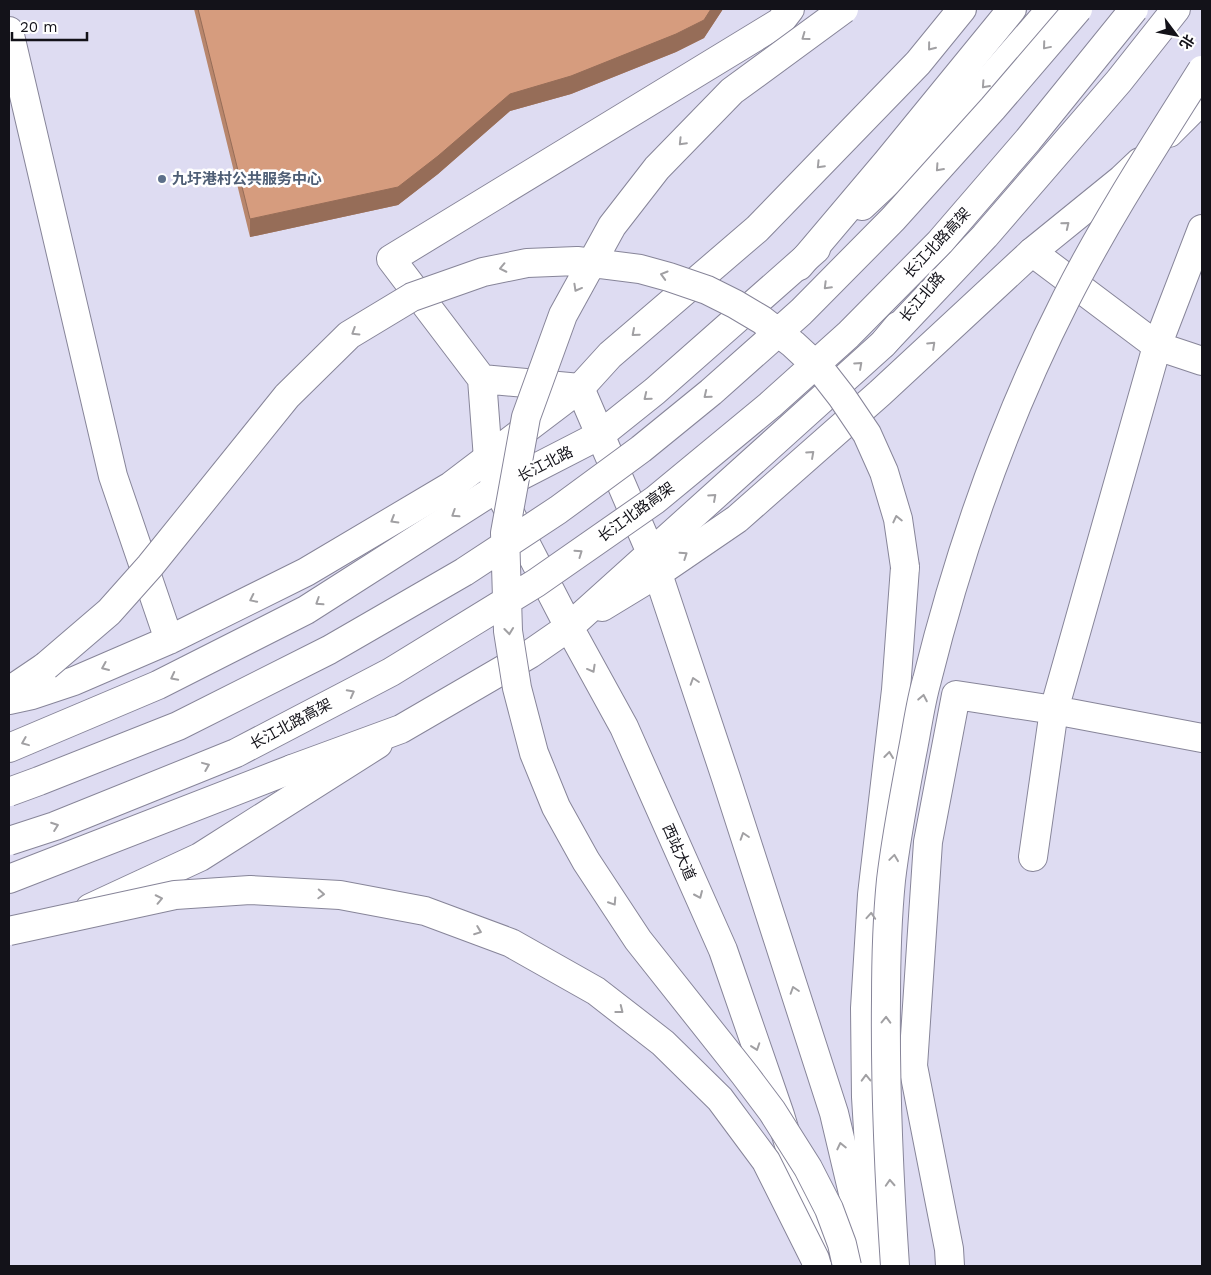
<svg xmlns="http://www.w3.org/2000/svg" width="1211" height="1275" font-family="'Work Sans','Noto Sans SC',sans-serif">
	<rect width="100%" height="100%" fill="#dedcf2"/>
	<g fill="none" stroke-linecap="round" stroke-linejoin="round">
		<g stroke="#878599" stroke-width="30">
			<path id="minor" d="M1032,252L1157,346L1202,361
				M482,379L580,388
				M488,459L482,379L391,259L780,22L790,9
				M1033,857L1054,710L1157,346L1202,229
				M950,1266L949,1249L913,1066L928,842L956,695L1054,710L1202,738"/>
		</g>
		<g stroke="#878599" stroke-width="30">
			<path id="tertiary" d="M9,31L113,476L169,640
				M1169,133L1202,100
				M602,607L658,573L737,519L880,393L1032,252L1122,179L1140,162
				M9,700L32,695L74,681L169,640L306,572L451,486L580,388L610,355L757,229L918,63L962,9
				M90,908L200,857L378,744"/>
		</g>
		<g stroke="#878599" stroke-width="30">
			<path id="primary" d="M862,206L957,117L1051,9
				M580,388L651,553L726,778L834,1113L865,1244L871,1266
				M488,459L497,488L569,627L624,727L723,950L780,1115L813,1224L817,1262
				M497,488L600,435L655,391L816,249
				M292,769L401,729L530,654L569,627L883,344L898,326"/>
		</g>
		<g stroke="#878599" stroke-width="30">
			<path id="trunk" d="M799,266L887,162L1012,9
				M883,344L985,236L1119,81L1176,9
				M9,691L46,666
				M9,748L158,685L306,610L497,488
				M9,879L292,769
				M881,1266L871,1179L866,1097L865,1008L872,895L896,690L905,567"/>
		</g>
		<use href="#minor" stroke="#fff" stroke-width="28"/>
		<use href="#tertiary" stroke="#fff" stroke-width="28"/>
		<use href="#primary" stroke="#fff" stroke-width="28"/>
		<use href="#trunk" stroke="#fff" stroke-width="28"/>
		<g stroke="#878599" stroke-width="30" stroke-linecap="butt">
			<path id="trunk-bridge" d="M844,9L732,91L657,168L612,226L563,315L526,417L505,533L508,631L517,688L534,753L556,807L586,861L638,940L745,1075L772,1111L808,1168L829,1209L842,1244L847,1266
				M46,666L109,612L150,566L287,396L349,335L412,297L483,272L527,263L577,261L640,269L669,277L707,290L735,304L762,320L793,344L821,370L842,397L867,434L884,472L898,519L905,567
				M9,792L39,781L178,726L329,650L464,572L558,510L641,449L711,392L801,312L893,219L993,108L1078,9
				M9,841L55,826L236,753L391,672L536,583L655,500L770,405L848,335L940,242L1028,140L1134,9
				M9,931L175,895L250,890L340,895L425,911L511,943L596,991L663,1043L720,1099L766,1161L815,1259L817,1266
				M895,1266C889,1178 885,1089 886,1000C886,960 887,920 891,880C896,838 904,796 912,754C917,730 920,704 927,680C960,547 1004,421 1066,299C1106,220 1155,145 1202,70"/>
		</g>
		<use href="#trunk-bridge" stroke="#fff" stroke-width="28"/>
	</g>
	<path fill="#b8866c" d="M194,9H723L704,38L676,52L571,94L510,111L438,174L398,205L250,237Z"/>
	<path fill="#966d58" d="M711,9H723L704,38L676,52L571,94L510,111L438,174L398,205L250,237V219L510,94Z"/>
	<path fill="#d69c7e" stroke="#966d58" d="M198,9H711L704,20L676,34L571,76L510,94L438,156L398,187L250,219Z"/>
	<defs><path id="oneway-chevron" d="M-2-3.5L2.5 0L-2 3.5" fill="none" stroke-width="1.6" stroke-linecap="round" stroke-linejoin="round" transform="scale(1.25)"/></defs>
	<g stroke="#a1a0a3">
		<use href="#oneway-chevron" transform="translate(805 37) rotate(144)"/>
		<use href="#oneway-chevron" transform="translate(1046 46) rotate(130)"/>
		<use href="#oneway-chevron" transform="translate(931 47) rotate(129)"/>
		<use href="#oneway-chevron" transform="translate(985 85) rotate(132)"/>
		<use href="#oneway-chevron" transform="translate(682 142) rotate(134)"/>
		<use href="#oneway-chevron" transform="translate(820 165) rotate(134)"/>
		<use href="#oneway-chevron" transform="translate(939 168) rotate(132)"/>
		<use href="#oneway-chevron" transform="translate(1066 225) rotate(-39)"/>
		<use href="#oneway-chevron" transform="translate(503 268) rotate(168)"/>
		<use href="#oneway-chevron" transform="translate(664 275) rotate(-164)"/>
		<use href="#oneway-chevron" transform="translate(827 286) rotate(135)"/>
		<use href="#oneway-chevron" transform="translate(577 288) rotate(119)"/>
		<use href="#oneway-chevron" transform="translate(355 332) rotate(148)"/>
		<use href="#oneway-chevron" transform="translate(635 333) rotate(139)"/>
		<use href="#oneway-chevron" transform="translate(932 345) rotate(-43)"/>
		<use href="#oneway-chevron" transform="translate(859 365) rotate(-42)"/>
		<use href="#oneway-chevron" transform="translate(707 395) rotate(141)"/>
		<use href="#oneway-chevron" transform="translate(647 397) rotate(141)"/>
		<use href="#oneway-chevron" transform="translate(811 454) rotate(-42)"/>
		<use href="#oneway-chevron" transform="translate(713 497) rotate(-42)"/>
		<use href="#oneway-chevron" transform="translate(455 514) rotate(147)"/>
		<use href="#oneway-chevron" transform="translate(897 519) rotate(-103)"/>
		<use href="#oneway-chevron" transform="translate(394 520) rotate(149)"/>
		<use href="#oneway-chevron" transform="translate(579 553) rotate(-35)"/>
		<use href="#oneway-chevron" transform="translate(684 555) rotate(-34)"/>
		<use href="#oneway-chevron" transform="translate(253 599) rotate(154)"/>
		<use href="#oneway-chevron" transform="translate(319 602) rotate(147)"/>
		<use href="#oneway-chevron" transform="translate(509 631) rotate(84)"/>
		<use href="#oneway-chevron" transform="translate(105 667) rotate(157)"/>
		<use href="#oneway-chevron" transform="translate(592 669) rotate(61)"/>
		<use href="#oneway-chevron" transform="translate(174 677) rotate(153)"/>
		<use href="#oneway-chevron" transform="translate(694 681) rotate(-108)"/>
		<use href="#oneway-chevron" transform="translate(351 693) rotate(-28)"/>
		<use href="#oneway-chevron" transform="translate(923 698) rotate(-79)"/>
		<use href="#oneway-chevron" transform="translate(25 742) rotate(158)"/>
		<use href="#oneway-chevron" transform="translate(889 755) rotate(-83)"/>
		<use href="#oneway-chevron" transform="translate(206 766) rotate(-22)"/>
		<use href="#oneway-chevron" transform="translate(55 826) rotate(-20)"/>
		<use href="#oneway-chevron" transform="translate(744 836) rotate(-108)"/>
		<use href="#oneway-chevron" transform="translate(894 858) rotate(-82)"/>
		<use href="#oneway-chevron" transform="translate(321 894) rotate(3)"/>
		<use href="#oneway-chevron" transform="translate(699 895) rotate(66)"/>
		<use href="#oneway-chevron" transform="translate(159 899) rotate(-12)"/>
		<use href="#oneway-chevron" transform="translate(613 902) rotate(57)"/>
		<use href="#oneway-chevron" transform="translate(871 916) rotate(-86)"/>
		<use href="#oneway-chevron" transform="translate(478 931) rotate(21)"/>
		<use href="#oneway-chevron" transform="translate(794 990) rotate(-108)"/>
		<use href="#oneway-chevron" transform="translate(620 1010) rotate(38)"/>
		<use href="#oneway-chevron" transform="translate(886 1020) rotate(-89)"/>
		<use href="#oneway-chevron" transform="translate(756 1047) rotate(71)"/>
		<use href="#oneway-chevron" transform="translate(866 1078) rotate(-91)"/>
		<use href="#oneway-chevron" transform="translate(841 1146) rotate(-103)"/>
		<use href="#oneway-chevron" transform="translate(890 1183) rotate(-93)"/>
	</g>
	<circle fill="#5c6f8a" stroke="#fff" stroke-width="2" cx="162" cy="179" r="5"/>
	<g text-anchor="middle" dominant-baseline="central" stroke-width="5" stroke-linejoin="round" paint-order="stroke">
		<g font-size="15" font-weight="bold" fill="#4e5e75" stroke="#fff" text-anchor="start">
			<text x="172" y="179">九圩港村公共服务中心</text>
		</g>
		<g font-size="15" fill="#131219" stroke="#fff">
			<text transform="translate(937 243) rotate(-47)">长江北路高架</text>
			<text transform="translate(922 297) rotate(-50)">长江北路</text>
			<text transform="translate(545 464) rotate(-27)">长江北路</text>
			<text transform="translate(636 512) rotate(-36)">长江北路高架</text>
			<text transform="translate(291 724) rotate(-28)">长江北路高架</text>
			<text transform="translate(679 852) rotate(66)">西站大道</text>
		</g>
	</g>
	<rect width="1211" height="1275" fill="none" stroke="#131219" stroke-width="20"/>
	<g transform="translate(1176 35) rotate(122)" stroke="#ffffff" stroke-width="4" paint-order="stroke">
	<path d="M0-4L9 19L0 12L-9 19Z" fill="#131219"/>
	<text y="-8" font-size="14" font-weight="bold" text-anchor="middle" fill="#131219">北</text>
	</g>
	<path d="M12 32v8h75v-8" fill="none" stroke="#131219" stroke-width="2.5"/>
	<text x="20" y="32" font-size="15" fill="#131219" stroke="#ffffff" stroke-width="4" paint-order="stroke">20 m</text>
</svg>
